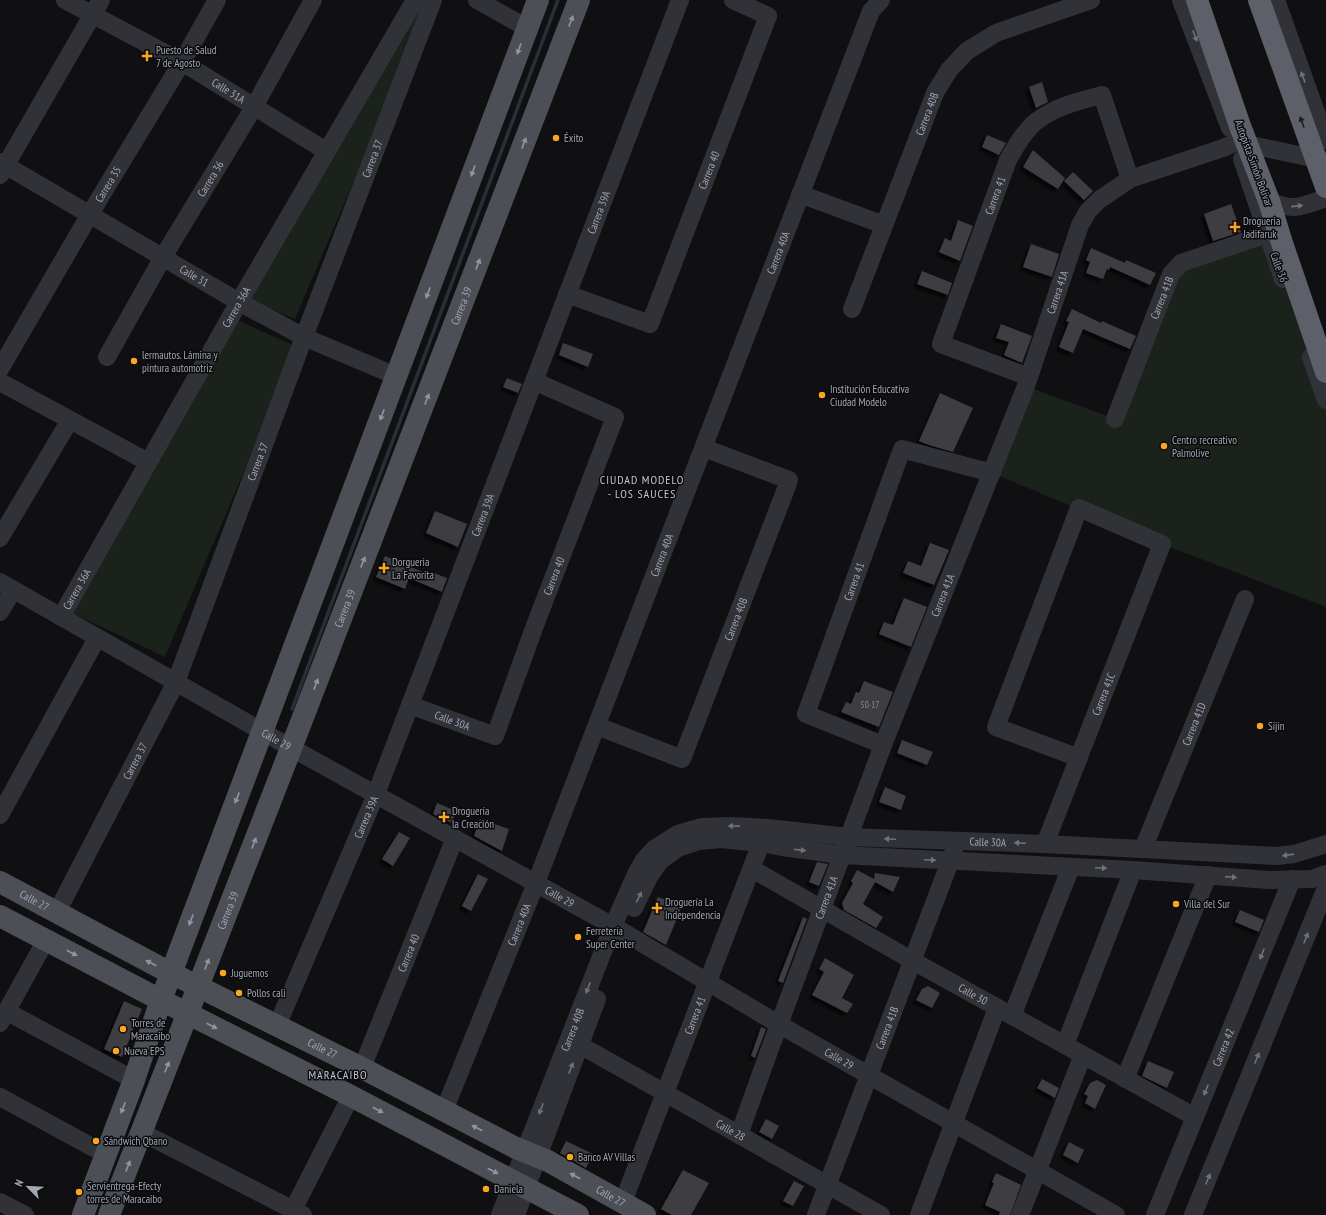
<svg xmlns="http://www.w3.org/2000/svg" width="1326" height="1215" font-family="'PT Sans Narrow',sans-serif">
	<defs>
		<filter id="shadow"><feDropShadow dx="-3.5" dy="3.5" stdDeviation="1" flood-color="#0009"/></filter>
	</defs>
	<rect width="100%" height="100%" fill="#101012"/>
	<path fill="#1a221b" d="M420,0H431L295,319L247,299Z
		M1267,234L1326,400V607L1162,544L992,473L1026,386L1115,419L1171,274Z
		M237,320L297,347L165,657L72,613Z"/>
	<g fill="none" stroke-linecap="round" stroke-linejoin="round">
		<path stroke="#263036" stroke-width="3.5" d="M292,709L558,0"/>
	</g>
	<path fill="#3c3d42" filter="url(#shadow)" d="M1042,82L1048,102L1036,108L1029,87Z
		M987,135L1006,143L999,155L982,147Z
		M1033,150L1065,178L1058,189L1023,167Z
		M1073,172L1093,191L1084,200L1064,181Z
		M1231,204L1241,232L1213,241L1204,214Z
		M958,220L973,226L960,261L939,252L945,238L951,241Z
		M1031,244L1059,254L1052,277L1023,267Z
		M1091,248L1125,263L1126,260L1156,273L1150,285L1110,267L1109,270L1107,269L1103,279L1086,273L1090,262L1086,260Z
		M922,271L952,283L948,295L917,284Z
		M1072,309L1101,323L1102,321L1136,336L1130,349L1083,329L1073,353L1059,347L1069,322L1066,321Z
		M1001,324L1032,336L1022,363L1004,355L1009,342L996,338Z
		M563,343L593,354L588,367L559,355Z
		M507,378L522,384L518,393L503,387Z
		M940,393L973,408L953,452L929,445L919,441Z
		M435,511L467,524L458,547L426,533Z
		M930,543L949,550L934,585L903,573L908,561L921,566Z
		M385,556L430,575L431,572L447,578L442,592L409,578L405,589L376,577Z
		M904,598L927,607L911,647L879,634L884,622L893,625Z
		M864,681L893,692L879,727L841,712L846,702L851,704L856,692L859,693Z
		M902,740L933,752L927,765L897,753Z
		M885,787L906,796L901,810L879,802Z
		M437,803L456,811L452,823L433,814Z
		M480,819L509,829L502,851L474,836Z
		M399,832L410,838L393,866L382,859Z
		M817,862L828,864L819,886L809,882Z
		M857,870L874,879L875,873L900,877L893,892L875,882L863,904L883,917L876,928L844,910L842,903L853,883L851,881Z
		M478,874L488,879L471,911L462,906Z
		M658,897L682,906L666,945L643,932Z
		M1240,910L1264,920L1259,932L1235,922Z
		M803,917L807,919L783,983L778,981Z
		M825,958L854,975L842,998L853,1004L847,1013L812,995L824,972L819,969Z
		M928,986L940,993L932,1008L916,1000L922,989Z
		M124,1001L142,1009L122,1057L104,1049Z
		M761,1027L766,1029L755,1058L751,1056Z
		M1148,1061L1174,1072L1167,1088L1142,1076Z
		M1042,1079L1059,1088L1055,1098L1037,1088Z
		M1097,1080L1106,1085L1095,1109L1085,1103L1088,1096L1084,1094L1090,1083Z
		M766,1119L779,1126L772,1139L759,1132Z
		M566,1141L593,1154L586,1168L560,1153Z
		M1069,1142L1084,1150L1078,1163L1063,1155Z
		M683,1170L709,1183L691,1215H672L661,1209Z
		M996,1173L1021,1185L1010,1215H999L1000,1212L985,1205L994,1183L992,1182Z
		M794,1181L804,1186L793,1206L783,1201Z"/>
	<g fill="none" stroke-linecap="round" stroke-linejoin="round">
		<g stroke="#313237" stroke-width="18">
			<path id="s1" d="M65,0L182,62L326,151"/>
			<path d="M477,0L527,28"/>
			<path d="M1181,0L1230,128"/>
			<path d="M1276,0L1326,140"/>
			<path d="M1242,159L1283,279"/>
			<path id="s2" d="M0,162L239,302L304,337L396,376"/>
			<path d="M0,175L101,0"/>
			<path d="M800,194L884,225"/>
			<path d="M1269,201C1295,212 1301,206 1326,198"/>
			<path id="s3" d="M567,294L650,324L768,16L733,0"/>
			<path id="s4" d="M852,309L935,93L949,70L967,51L996,33L1091,0"/>
			<path id="s5" d="M107,357L163,257L254,107L313,0"/>
			<path d="M1311,357L1326,400"/>
			<path id="s6" d="M0,369L90,214L182,62L217,0"/>
			<path id="s7" d="M1029,377L941,344L1008,160C1015,147 1023,134 1033,124C1053,107 1078,101 1102,95L1130,179"/>
			<path d="M0,382L148,462"/>
			<path id="s8" d="M1115,419L1171,274L1181,263L1267,234"/>
			<path d="M0,538L70,420"/>
			<path id="s9" d="M0,582L279,741L613,926L780,1025L1116,1215"/>
			<path d="M0,612L13,590"/>
			<path id="s10" d="M61,617L239,302L415,0"/>
			<path id="s11" d="M410,705L495,736L534,628L615,417L534,381"/>
			<path id="s12" d="M597,726L682,759L787,486L789,480L704,448"/>
			<path id="s13" d="M883,745L806,714L902,449L992,473"/>
			<path d="M0,815L97,638"/>
			<path id="s14" d="M1045,844L1162,544L1079,508L996,727L1079,758"/>
			<path id="s15" d="M1143,849L1245,599"/>
			<path id="s16" d="M752,869L913,961L1195,1117"/>
			<path d="M634,908L649,877L660,861L678,848L699,841L721,839L762,843L782,847L842,855L1133,870L1269,880L1312,879L1326,874"/>
			<path id="s17" d="M57,912L176,682L304,337L433,0"/>
			<path d="M6,1011L134,1080"/>
			<path d="M1012,1016L1071,867"/>
			<path d="M0,1023L46,940"/>
			<path id="s18" d="M277,1026L376,794L680,0"/>
			<path id="s19" d="M580,1045L881,1215"/>
			<path d="M1065,1045L1133,870"/>
			<path id="s20" d="M362,1068L455,838"/>
			<path d="M1125,1079L1208,875"/>
			<path d="M0,1097L105,1154"/>
			<path id="s21" d="M444,1111L536,883L871,11L881,0"/>
			<path d="M141,1132L303,1215"/>
			<path id="s22" d="M739,1135L768,1054L883,745L1026,386L1080,225L1088,211L1099,200L1130,179L1223,148L1237,142L1326,161"/>
			<path d="M0,1202L25,1215"/>
			<path id="s23" d="M623,1202L765,833"/>
			<path d="M293,1210L351,1096"/>
			<path id="s24" d="M500,1215L613,926L637,872L644,860L654,849L678,834L702,827L732,826L768,828L848,837L1045,844L1277,856L1294,854L1326,844"/>
			<path d="M516,1215L597,999"/>
			<path id="s25" d="M816,1215L954,851"/>
			<path d="M919,1215L997,1008"/>
			<path d="M1020,1215L1083,1055"/>
			<path id="s26" d="M1155,1215L1292,879"/>
			<path d="M1193,1215L1326,888"/>
		</g>
		<g stroke="#4d4f56" stroke-width="22">
			<path id="s27" d="M0,882L161,968L362,1068L516,1148L548,1161L645,1215"/>
			<path d="M0,916L151,995L351,1096L578,1215"/>
			<path d="M83,1215L134,1080L161,1000L538,0"/>
			<path id="s28" d="M109,1215L302,720L579,0"/>
		</g>
		<path stroke="#5d6068" stroke-width="22" d="M1197,0L1240,126L1269,201L1282,243L1326,372
			M1259,0L1326,187"/>
	</g>
	<defs><path id="oneway-solid" d="M-6-.8H1V-3.2L6.5 0L1 3.2V.8H-6Z"/></defs>
	<g fill="#9095a0">
		<use href="#oneway-solid" transform="translate(571 21) rotate(-69)"/>
		<use href="#oneway-solid" transform="translate(519 49) rotate(110)"/>
		<use href="#oneway-solid" transform="translate(524 143) rotate(-69)"/>
		<use href="#oneway-solid" transform="translate(473 171) rotate(110)"/>
		<use href="#oneway-solid" transform="translate(478 264) rotate(-69)"/>
		<use href="#oneway-solid" transform="translate(428 293) rotate(111)"/>
		<use href="#oneway-solid" transform="translate(427 399) rotate(-69)"/>
		<use href="#oneway-solid" transform="translate(382 415) rotate(111)"/>
		<use href="#oneway-solid" transform="translate(363 562) rotate(-69)"/>
		<use href="#oneway-solid" transform="translate(316 684) rotate(-69)"/>
		<use href="#oneway-solid" transform="translate(237 798) rotate(111)"/>
		<use href="#oneway-solid" transform="translate(254 843) rotate(-69)"/>
		<use href="#oneway-solid" transform="translate(191 920) rotate(111)"/>
		<use href="#oneway-solid" transform="translate(72 953) rotate(28)"/>
		<use href="#oneway-solid" transform="translate(151 963) rotate(-152)"/>
		<use href="#oneway-solid" transform="translate(207 964) rotate(-69)"/>
		<use href="#oneway-solid" transform="translate(212 1026) rotate(27)"/>
		<use href="#oneway-solid" transform="translate(167 1067) rotate(-68)"/>
		<use href="#oneway-solid" transform="translate(123 1108) rotate(111)"/>
		<use href="#oneway-solid" transform="translate(378 1110) rotate(28)"/>
		<use href="#oneway-solid" transform="translate(477 1128) rotate(-153)"/>
		<use href="#oneway-solid" transform="translate(128 1166) rotate(-69)"/>
		<use href="#oneway-solid" transform="translate(493 1171) rotate(28)"/>
		<use href="#oneway-solid" transform="translate(575 1176) rotate(-152)"/>
	</g>
	<g fill="#6f727b">
		<use href="#oneway-solid" transform="translate(1195 36) rotate(69)"/>
		<use href="#oneway-solid" transform="translate(1303 77) rotate(-110)"/>
		<use href="#oneway-solid" transform="translate(1297 206) rotate(-6)"/>
		<use href="#oneway-solid" transform="translate(734 826) rotate(-179)"/>
		<use href="#oneway-solid" transform="translate(890 839) rotate(-178)"/>
		<use href="#oneway-solid" transform="translate(1020 843) rotate(-178)"/>
		<use href="#oneway-solid" transform="translate(800 850) rotate(7)"/>
		<use href="#oneway-solid" transform="translate(1288 855) rotate(172)"/>
		<use href="#oneway-solid" transform="translate(930 860) rotate(3)"/>
		<use href="#oneway-solid" transform="translate(1101 868) rotate(3)"/>
		<use href="#oneway-solid" transform="translate(1231 877) rotate(4)"/>
		<use href="#oneway-solid" transform="translate(639 897) rotate(-64)"/>
		<use href="#oneway-solid" transform="translate(1306 938) rotate(-68)"/>
		<use href="#oneway-solid" transform="translate(1262 954) rotate(112)"/>
		<use href="#oneway-solid" transform="translate(588 988) rotate(111)"/>
		<use href="#oneway-solid" transform="translate(1257 1058) rotate(-68)"/>
		<use href="#oneway-solid" transform="translate(571 1068) rotate(-69)"/>
		<use href="#oneway-solid" transform="translate(1206 1090) rotate(112)"/>
		<use href="#oneway-solid" transform="translate(541 1109) rotate(111)"/>
		<use href="#oneway-solid" transform="translate(1208 1179) rotate(-68)"/>
	</g>
	<use fill="#1b1c1f" href="#oneway-solid" transform="translate(1302 122) rotate(-110)"/>
	<g fill="#f9a621" stroke="#0b0b0d" stroke-width="1.5">
		<path d="M145 50h4v4h4v4h-4v4h-4v-4h-4v-4h4z"/>
		<circle cx="556" cy="138" r="4"/>
		<path d="M1233 221h4v4h4v4h-4v4h-4v-4h-4v-4h4z"/>
		<circle cx="134" cy="361" r="4"/>
		<circle cx="822" cy="395" r="4"/>
		<circle cx="1164" cy="446" r="4"/>
		<path d="M382 562h4v4h4v4h-4v4h-4v-4h-4v-4h4z"/>
		<circle cx="1260" cy="726" r="4"/>
		<path d="M442 811h4v4h4v4h-4v4h-4v-4h-4v-4h4z"/>
		<circle cx="1176" cy="904" r="4"/>
		<path d="M655 902h4v4h4v4h-4v4h-4v-4h-4v-4h4z"/>
		<circle cx="578" cy="937" r="4"/>
		<circle cx="223" cy="973" r="4"/>
		<circle cx="239" cy="993" r="4"/>
		<circle cx="123" cy="1029" r="4"/>
		<circle cx="116" cy="1051" r="4"/>
		<circle cx="96" cy="1141" r="4"/>
		<circle cx="570" cy="1157" r="4"/>
		<circle cx="486" cy="1189" r="4"/>
		<circle cx="79" cy="1192" r="4"/>
	</g>
	<g text-anchor="middle" dominant-baseline="central" stroke-width="3" stroke-linejoin="round" paint-order="stroke">
		<g font-size="9" fill="#888c97">
			<text x="870" y="704">50-17</text>
		</g>
		<g font-size="11" fill="#a1a7b3" stroke="#0b0b0d" text-anchor="start">
			<text x="156" y="50">Puesto de Salud<tspan x="156" dy="13">7 de Agosto</tspan></text>
			<text x="564" y="138">Éxito</text>
			<text x="1243" y="221">Drogueria<tspan x="1243" dy="13">Jadifaruk</tspan></text>
			<text x="142" y="355">lermautos. Lámina y<tspan x="142" dy="13">pintura automotriz</tspan></text>
			<text x="830" y="389">Institución Educativa<tspan x="830" dy="13">Ciudad Modelo</tspan></text>
			<text x="1172" y="440">Centro recreativo<tspan x="1172" dy="13">Palmolive</tspan></text>
			<text x="392" y="562">Dorgueria<tspan x="392" dy="13">La Favorita</tspan></text>
			<text x="1268" y="726">Sijin</text>
			<text x="452" y="811">Droguería<tspan x="452" dy="13">la Creación</tspan></text>
			<text x="665" y="902">Droguería La<tspan x="665" dy="13">Independencia</tspan></text>
			<text x="1184" y="904">Villa del Sur</text>
			<text x="586" y="931">Ferretería<tspan x="586" dy="13">Super Center</tspan></text>
			<text x="231" y="973">Juguemos</text>
			<text x="247" y="993">Pollos cali</text>
			<text x="131" y="1023">Torres de<tspan x="131" dy="13">Maracaibo</tspan></text>
			<text x="124" y="1051">Nueva EPS</text>
			<text x="104" y="1141">Sándwich Qbano</text>
			<text x="578" y="1157">Banco AV Villas</text>
			<text x="87" y="1186">Servientrega-Efecty<tspan x="87" dy="13">torres de Maracaibo</tspan></text>
			<text x="494" y="1189">Daniela</text>
		</g>
		<g font-size="11" fill="#a1a7b3" stroke="#0b0b0d">
			<text stroke="none"><textPath href="#s1" startOffset="187">Calle 31A</textPath></text>
			<text stroke="none"><textPath href="#s4" startOffset="209">Carrera 40B</textPath></text>
			<text stroke="none"><textPath href="#s17" startOffset="818">Carrera 37</textPath></text>
			<text transform="translate(1254 163) rotate(70)">Autopista Simón Bolívar</text>
			<text stroke="none"><textPath href="#s3" startOffset="253">Carrera 40</textPath></text>
			<text stroke="none"><textPath href="#s5" startOffset="206">Carrera 36</textPath></text>
			<text stroke="none"><textPath href="#s6" startOffset="214">Carrera 35</textPath></text>
			<text stroke="none"><textPath href="#s7" startOffset="252">Carrera 41</textPath></text>
			<text stroke="none"><textPath href="#s18" startOffset="875">Carrera 39A</textPath></text>
			<text stroke="none"><textPath href="#s21" startOffset="921">Carrera 40A</textPath></text>
			<text transform="translate(1279 267) rotate(70)">Calle 36</text>
			<text stroke="none"><textPath href="#s2" startOffset="225">Calle 31</textPath></text>
			<text stroke="none"><textPath href="#s22" startOffset="901">Carrera 41A</textPath></text>
			<text stroke="none"><textPath href="#s8" startOffset="130">Carrera 41B</textPath></text>
			<text stroke="none"><textPath href="#s28" startOffset="975">Carrera 39</textPath></text>
			<text stroke="none"><textPath href="#s10" startOffset="356">Carrera 36A</textPath></text>
			<text stroke="none"><textPath href="#s17" startOffset="494">Carrera 37</textPath></text>
			<text stroke="none"><textPath href="#s18" startOffset="551">Carrera 39A</textPath></text>
			<text stroke="none"><textPath href="#s21" startOffset="597">Carrera 40A</textPath></text>
			<text stroke="none"><textPath href="#s11" startOffset="261">Carrera 40</textPath></text>
			<text stroke="none"><textPath href="#s13" startOffset="224">Carrera 41</textPath></text>
			<text stroke="none"><textPath href="#s10" startOffset="32">Carrera 36A</textPath></text>
			<text stroke="none"><textPath href="#s22" startOffset="577">Carrera 41A</textPath></text>
			<text stroke="none"><textPath href="#s28" startOffset="651">Carrera 39</textPath></text>
			<text stroke="none"><textPath href="#s12" startOffset="241">Carrera 40B</textPath></text>
			<text stroke="none"><textPath href="#s14" startOffset="161">Carrera 41C</textPath></text>
			<text stroke="none"><textPath href="#s11" startOffset="45">Calle 30A</textPath></text>
			<text stroke="none"><textPath href="#s15" startOffset="135">Carrera 41D</textPath></text>
			<text stroke="none"><textPath href="#s9" startOffset="318">Calle 29</textPath></text>
			<text stroke="none"><textPath href="#s17" startOffset="170">Carrera 37</textPath></text>
			<text stroke="none"><textPath href="#s18" startOffset="227">Carrera 39A</textPath></text>
			<text stroke="none"><textPath href="#s24" startOffset="738">Calle 30A</textPath></text>
			<text stroke="none"><textPath href="#s9" startOffset="642">Calle 29</textPath></text>
			<text stroke="none"><textPath href="#s22" startOffset="253">Carrera 41A</textPath></text>
			<text stroke="none"><textPath href="#s27" startOffset="39">Calle 27</textPath></text>
			<text stroke="none"><textPath href="#s28" startOffset="327">Carrera 39</textPath></text>
			<text stroke="none"><textPath href="#s21" startOffset="201">Carrera 40A</textPath></text>
			<text stroke="none"><textPath href="#s20" startOffset="124">Carrera 40</textPath></text>
			<text stroke="none"><textPath href="#s16" startOffset="254">Calle 30</textPath></text>
			<text stroke="none"><textPath href="#s23" startOffset="200">Carrera 41</textPath></text>
			<text stroke="none"><textPath href="#s25" startOffset="200">Carrera 41B</textPath></text>
			<text stroke="none"><textPath href="#s24" startOffset="199">Carrera 40B</textPath></text>
			<text stroke="none"><textPath href="#s26" startOffset="181">Carrera 42</textPath></text>
			<text stroke="none"><textPath href="#s27" startOffset="363">Calle 27</textPath></text>
			<text stroke="none"><textPath href="#s9" startOffset="965">Calle 29</textPath></text>
			<text stroke="none"><textPath href="#s19" startOffset="173">Calle 28</textPath></text>
			<text stroke="none"><textPath href="#s27" startOffset="687">Calle 27</textPath></text>
		</g>
		<g font-size="12" letter-spacing="1" fill="#c2c6cf" stroke="#0b0b0d">
			<text x="642" y="479">CIUDAD MODELO<tspan x="642" dy="14">- LOS SAUCES</tspan></text>
			<text x="338" y="1074">MARACAIBO</text>
		</g>
	</g>
	<g transform="translate(28 1187) rotate(294)" stroke="#0b0b0d" stroke-width="3" paint-order="stroke">
	<path d="M0-3L7 15L0 10L-7 15Z" fill="#a1a7b3"/>
	<text y="-6" font-size="11" font-weight="bold" text-anchor="middle" fill="#a1a7b3">N</text>
	</g>
</svg>
